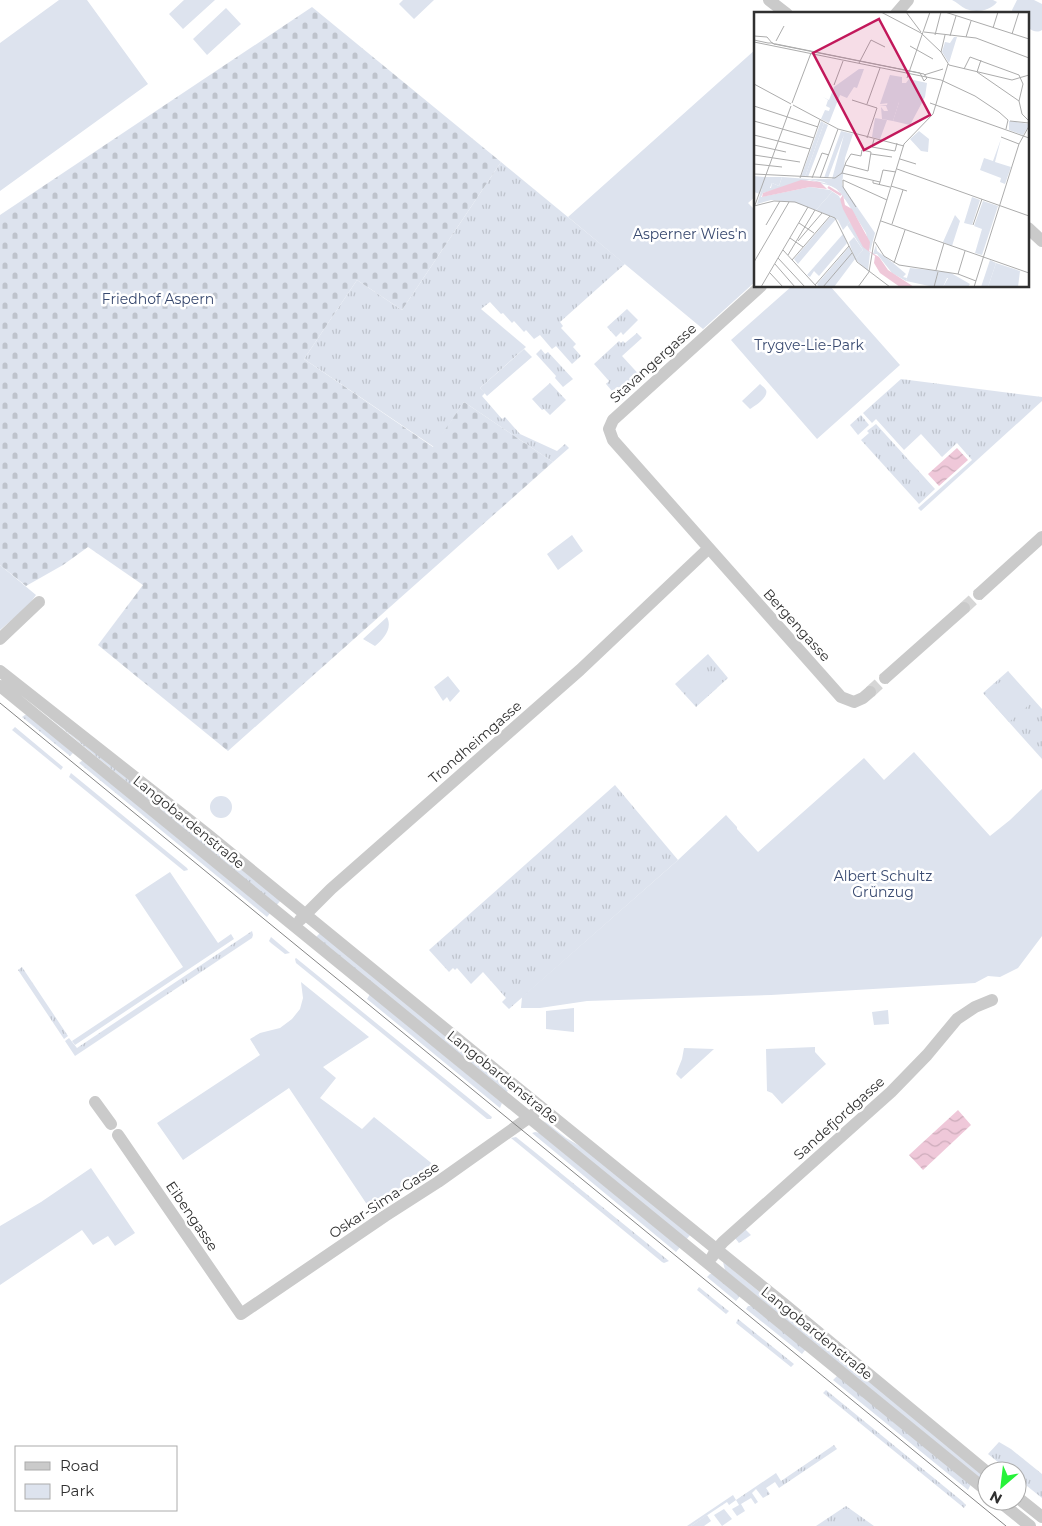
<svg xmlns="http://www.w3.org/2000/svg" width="1042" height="1526" font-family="Montserrat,sans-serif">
	<defs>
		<pattern id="grass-tufts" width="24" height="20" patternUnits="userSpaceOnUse" patternTransform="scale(1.25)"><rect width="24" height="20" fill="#dde3ee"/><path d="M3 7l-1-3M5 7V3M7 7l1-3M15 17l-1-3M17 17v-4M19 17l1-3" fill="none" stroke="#bec3cc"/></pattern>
		<pattern id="cemetery-stones" width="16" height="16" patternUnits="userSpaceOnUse" patternTransform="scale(1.25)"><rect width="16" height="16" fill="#dde3ee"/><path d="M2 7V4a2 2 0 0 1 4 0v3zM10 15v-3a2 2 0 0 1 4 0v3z" fill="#bec3cc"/></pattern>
		<pattern id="water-waves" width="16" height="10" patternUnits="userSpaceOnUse" patternTransform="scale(1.25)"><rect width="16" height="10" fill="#efc8d9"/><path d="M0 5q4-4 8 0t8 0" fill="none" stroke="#cdacbb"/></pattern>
	</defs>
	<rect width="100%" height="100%" fill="#fff"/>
	<path fill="url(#grass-tufts)" d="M501,162L625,264L560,322L563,326L561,328L576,344L573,347L581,356L572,364L556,346L552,349L540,335L534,339L526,330L524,332L514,321L512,323L503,313L501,314L490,302L481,309L526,347L480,388L485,393L482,396L502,419L505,417L520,434L557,451L565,444L569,448L553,462L464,402L434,447L304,359L357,280L402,310Z
		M627,309L638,320L623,335L621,332L616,337L607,327Z
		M637,333L642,338L622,356L644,380L620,402L611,392L612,391L606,384L609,381L594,364L619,341L621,343L623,341L625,343Z
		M541,349L545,354L548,352L573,379L563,387L555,378L556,376L536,354Z
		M901,379L1042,397V401L921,511L918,508L972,460L957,443L942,457L921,434L904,450L876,419L872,423L863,413Z
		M550,383L566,400L550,415L544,409L542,410L532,399Z
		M861,415L869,425L858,435L850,425Z
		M876,424L935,489L919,504L861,440L869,433L867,431Z
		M708,654L728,678L696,707L675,684Z
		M1008,671L1042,709V759L983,693Z
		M9,684L79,741L110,759L281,900L276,906Z
		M29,714L73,753L70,756L22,717L25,715Z
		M15,727L63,767L61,770L12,730Z
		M83,760L271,912L267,917L79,763Z
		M71,773L187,868L188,870L184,871L69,777Z
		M615,785L678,860L509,1009L502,1002L506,998L483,972L471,984L457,968L455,970L453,968L449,972L429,950Z
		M252,931L253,935L252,938L75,1056L65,1041L69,1038L77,1048Z
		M321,932L511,1087L505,1094L316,937Z
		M271,937L290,953L285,954L271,943L269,941Z
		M296,958L492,1117L491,1119H487L296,963L295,959Z
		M22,967L68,1036L64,1039L18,970Z
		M370,994L502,1103L500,1108L367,999Z
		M541,1120L547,1123L566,1138L585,1149L691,1234L685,1241Z
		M535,1132L540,1133L681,1246L676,1252L532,1133Z
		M516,1137L536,1153L669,1261L664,1263L662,1262L511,1138Z
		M745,1229L751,1235L739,1243L735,1238Z
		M723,1262L987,1477V1485L725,1270Z
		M710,1274H712L741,1295L736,1301L707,1277Z
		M699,1287L726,1309L729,1311L726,1314L697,1290Z
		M748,1306H752L806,1349L802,1354L746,1309Z
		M738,1319L794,1364L791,1367L736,1323Z
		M838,1375L971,1484L968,1490L833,1380Z
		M826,1390L962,1501L966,1505L964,1508L823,1393Z
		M999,1442L1011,1449L1042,1474V1498L1017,1478V1471H1009L988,1454Z
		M834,1445L837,1449L779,1488L775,1482L766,1488L770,1494L763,1498L756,1489L752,1493L758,1502L755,1504L751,1498L741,1504L745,1511L737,1516L732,1509L739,1505L736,1500L729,1505L727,1502L691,1526H687L733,1495L736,1500L776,1473L781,1481Z
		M846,1506L874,1526H816Z
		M724,1509L732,1519L722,1526L714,1515Z"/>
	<path fill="url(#cemetery-stones)" d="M312,7L501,162L402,310L357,280L304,359L433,447L464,402L553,462L228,751L98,645L143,585L88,547L63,565L26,586L0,565V215Z"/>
	<path fill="#dde3ee" d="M59,0H87L148,84L0,191V43Z
		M184,0H215L183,29L169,14Z
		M403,0H434L414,19L399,4Z
		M952,0H993L997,2C990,11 976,13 966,9C961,7 957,2 952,0Z
		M1017,0H1034L1042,4V30C1037,33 1033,31 1028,28V14H1013L1012,10Z
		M226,8L241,24L207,55L193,39Z
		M756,49V196L748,203L756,211V281L703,329L568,217Z
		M792,286H830L900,365L817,439L731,340Z
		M524,349L532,357L487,396L480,388Z
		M760,384C762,386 765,388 766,390C769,397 755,406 750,409L742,401Z
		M572,535L583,551L558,570L547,554Z
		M0,565L36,595L28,606L0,630Z
		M387,617C393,629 383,639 375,646L363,639Z
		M702,671L717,688L702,701L687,684Z
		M448,676L460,691L450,702L447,697L443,701L434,687Z
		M1007,676L1031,703L1009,722L985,695Z
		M914,752L990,836L1010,820L1042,789V936L1018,968L1000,977L988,976L975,983L771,995L587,1001L540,1008H521L522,997L678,860L726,815L737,827V829L758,852L864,758L884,780Z
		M210 807a11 11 0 1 1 22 0a11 11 0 1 1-22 0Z
		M170,872L218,943L231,934L234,939L75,1045L72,1041L183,967L135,895Z
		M301,982L369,1037L323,1067L336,1078L320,1098L362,1129L374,1117L435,1166L370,1209L289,1088L183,1160L157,1123L260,1055L250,1039L260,1033L280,1028L292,1019L300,1009L303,998Z
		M574,1008V1032L546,1029V1011Z
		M888,1010L889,1024L874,1025L872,1012Z
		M815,1047V1052L826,1064L782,1104L772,1093L767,1091L766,1049Z
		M684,1048L714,1049L681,1079L676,1074L682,1059Z
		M91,1168L135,1233L115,1246L108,1236L93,1245L82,1230L0,1285V1226L41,1202Z
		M707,1515L711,1521L704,1526H691Z"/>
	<path fill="url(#water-waves)" d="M957,448L968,460L939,486L928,474Z
		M958,1110L971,1125L923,1170L909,1155Z"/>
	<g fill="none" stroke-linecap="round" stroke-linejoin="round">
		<path stroke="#d6d6d6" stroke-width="12" stroke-dasharray="12 6" stroke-linecap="butt" d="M964,608L979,594
			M870,692L885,678"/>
		<path stroke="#cacaca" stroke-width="12" d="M769,0L787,14
			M896,14L908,0
			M1028,228L1042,241
			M761,286L613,420L609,429L613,440L841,697L854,702L863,698L870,692
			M979,594L1042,537
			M0,639L39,602
			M0,671L207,834L542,1108L784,1304L987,1472
			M885,678L964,608
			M0,686L987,1491
			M300,920L331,889L580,670L709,548
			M95,1102L111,1124
			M118,1135L241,1314L385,1216L438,1182L534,1114
			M712,1257L716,1250L723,1242L891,1092L927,1055L957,1019L975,1007L992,1000
			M1017,1497L1042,1517
			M999,1501L1030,1526"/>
		<path stroke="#858585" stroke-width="1" d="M0,703L1006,1526"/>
	</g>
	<g text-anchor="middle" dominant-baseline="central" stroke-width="5" stroke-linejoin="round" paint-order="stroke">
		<g font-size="14" fill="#394a70" stroke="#fff">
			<text x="690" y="234">Asperner Wies'n</text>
			<text x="158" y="299">Friedhof Aspern</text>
			<text x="809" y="345">Trygve-Lie-Park</text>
			<text x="883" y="876">Albert Schultz<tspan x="883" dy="16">Grünzug</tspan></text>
		</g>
		<g font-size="14" fill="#303030" stroke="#fff">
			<text transform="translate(653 363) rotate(-42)">Stavangergasse</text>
			<text transform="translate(797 625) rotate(48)">Bergengasse</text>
			<text transform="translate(475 742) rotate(-41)">Trondheimgasse</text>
			<text transform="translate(189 822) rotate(39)">Langobardenstraße</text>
			<text transform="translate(503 1077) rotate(39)">Langobardenstraße</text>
			<text transform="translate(839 1118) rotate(-42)">Sandefjordgasse</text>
			<text transform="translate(384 1200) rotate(-33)">Oskar-Sima-Gasse</text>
			<text transform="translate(192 1216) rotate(56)">Eibengasse</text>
			<text transform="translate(817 1333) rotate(39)">Langobardenstraße</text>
		</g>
	</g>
	<g transform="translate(754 12)">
		<rect width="275" height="275" fill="#fff"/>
		<path d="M134,89L145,90L139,109L128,107L127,95L130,99H134L132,94H125L133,93ZM67,109L70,111L51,165H47ZM96,210L116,241L114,259L101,247L109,238L93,213ZM89,222L93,231L65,264L60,259L56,265L53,263ZM236,248L242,251L234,275H227ZM138,250L152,262L149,265L153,266L152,269L138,261Z" fill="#dde3ee"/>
		<path d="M70,111L74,113L54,165H51ZM165,119L175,127L174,140L167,139L156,127ZM28,165L54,167L79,173L83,176L86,179L98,196L81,175L55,168L9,181L7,185L56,175L76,178L85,184L96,210L89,218L84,208L76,204L80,199L78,180L62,198L40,190L17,188L3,192L8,176H17L18,171L25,174ZM76,205L82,207L44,252L40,247ZM122,233L123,239L138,250V261L123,242H119ZM185,259L197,261L196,266H193L189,275H180Z" fill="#dde3ee"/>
		<path d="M136,63L148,65V71H152L155,67L173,71L171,85L156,113L139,109L145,90L126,92Z" fill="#dde3ee"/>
		<path d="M200,25H203L195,51L188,40L191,30L196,31ZM105,57H110L103,76L100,75L93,86L86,83L75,111L67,107L71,98L75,99L76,96L72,94L74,88L69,85L75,88L80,75ZM121,106L133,108L126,127L118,125ZM255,109L275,112V113L269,123L255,118ZM87,119L99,122L91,146L88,173L121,221L116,240L112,221L86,179L70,170L54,167H78L90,123L74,166H70ZM247,127L241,150L257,155L251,172L246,170L247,166L226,158L230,146L239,149ZM0,164L11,165H28L25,174L18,171L15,178L8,176L6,182L0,180ZM78,180L87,192L85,199L76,204L62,198ZM218,185L226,188L218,213L210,211ZM229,189L244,194L228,243L221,241L228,217L220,214ZM201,203L206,209L198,234L189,230ZM100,225L109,238L101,247L95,230ZM95,235L101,247L80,275H65L63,272ZM242,251L266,259L264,275H234ZM156,256L185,259L180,275L152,269ZM197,261L216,272L214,275H189Z" fill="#dde3ee"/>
		<path d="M47,168L66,170L73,177L56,175L8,185L9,181ZM89,183L91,193L98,197L116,230L115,239L125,245L134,258L160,275H146L126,261L120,251L121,244L109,235L89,197L86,187Z" fill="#efc8d9"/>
		<path fill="none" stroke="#efc8d9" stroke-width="2.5" d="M74,175L87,183"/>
		<path fill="none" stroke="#acacac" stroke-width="1" d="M127,0L167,21L187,40L195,53M152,0L167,20M191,0L275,27M239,16L244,0M170,20L222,26L275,46M258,22L265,0M181,23L187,0M0,24L13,25L18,31H19L20,32H22L166,61L170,69L173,66L170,62L20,32L18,31H14L0,28M196,24L202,4M212,25L217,9M22,29L30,14M0,30L187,68L221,84L245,100L254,108L252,117M156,34L179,47M187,40L191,23M227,48L223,60L265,89M105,51L117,28L131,35M195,53L258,68L275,63M210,57L216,45L265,63L269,72L265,89L268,102L275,109M170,63L189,57M153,66L176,0M0,72L37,92M80,73L89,49M98,88L123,96L113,126M38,91L57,41M176,91L275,126M113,92L126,56M39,93L84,117L150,134M0,94L64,115M0,109L60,126M256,109L275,111M0,123L56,137M247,125L265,132M120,127L118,135L141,139L143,131M0,133L32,140M117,142L138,145M0,143L46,150M146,147L162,152M0,152L28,155M143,157L275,204M88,161L126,170L125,173M0,162L81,166L88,161L89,158L91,153L92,150L97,142L107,144L108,138L117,140L114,159L91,153M46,166L66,108M58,166L68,141L75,143M66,166L84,117M119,169V171L136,175M126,170L129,158L142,160M137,174L153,179M1,193L37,94M0,194L20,189L41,190L81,206L103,250L136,275M102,195L89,175V168L133,188M127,209L275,261M45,211L60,221M138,212L149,178M12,213L26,189M219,213L228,187M36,226L49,235M44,229L68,201M121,230L130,244L145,253L204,262L222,269M29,238L63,275M34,243L61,198M24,246L51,275M38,248L76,204M0,250L35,190M140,251L151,218M21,252L41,275M182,258L190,231M16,261L29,275M204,262L211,239M61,273L95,234M7,275L54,195M69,275L98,241M104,275L115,260L120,230L150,132L179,102L194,52M180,275L184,260M220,275L265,132L275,114"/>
		<path fill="#c2185b" fill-opacity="0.15" stroke="#c2185b" stroke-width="2.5" d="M125,7L176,103L110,138L59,41Z"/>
		<rect width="275" height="275" fill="none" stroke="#303030" stroke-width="2.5"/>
	</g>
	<rect x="15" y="1446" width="162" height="65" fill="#ffffff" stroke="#acacac"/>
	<rect x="25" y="1462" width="25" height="8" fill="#cacaca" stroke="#acacac"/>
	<text x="60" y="1471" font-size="15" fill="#303030">Road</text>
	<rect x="25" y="1484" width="25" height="15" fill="#dde3ee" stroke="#acacac"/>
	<text x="60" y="1496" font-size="15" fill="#303030">Park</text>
	<g transform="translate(1002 1486) rotate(208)"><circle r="24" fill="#ffffff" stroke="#acacac"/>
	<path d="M0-4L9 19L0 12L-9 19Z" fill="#26f339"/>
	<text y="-8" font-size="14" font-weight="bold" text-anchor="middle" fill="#303030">N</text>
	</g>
</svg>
